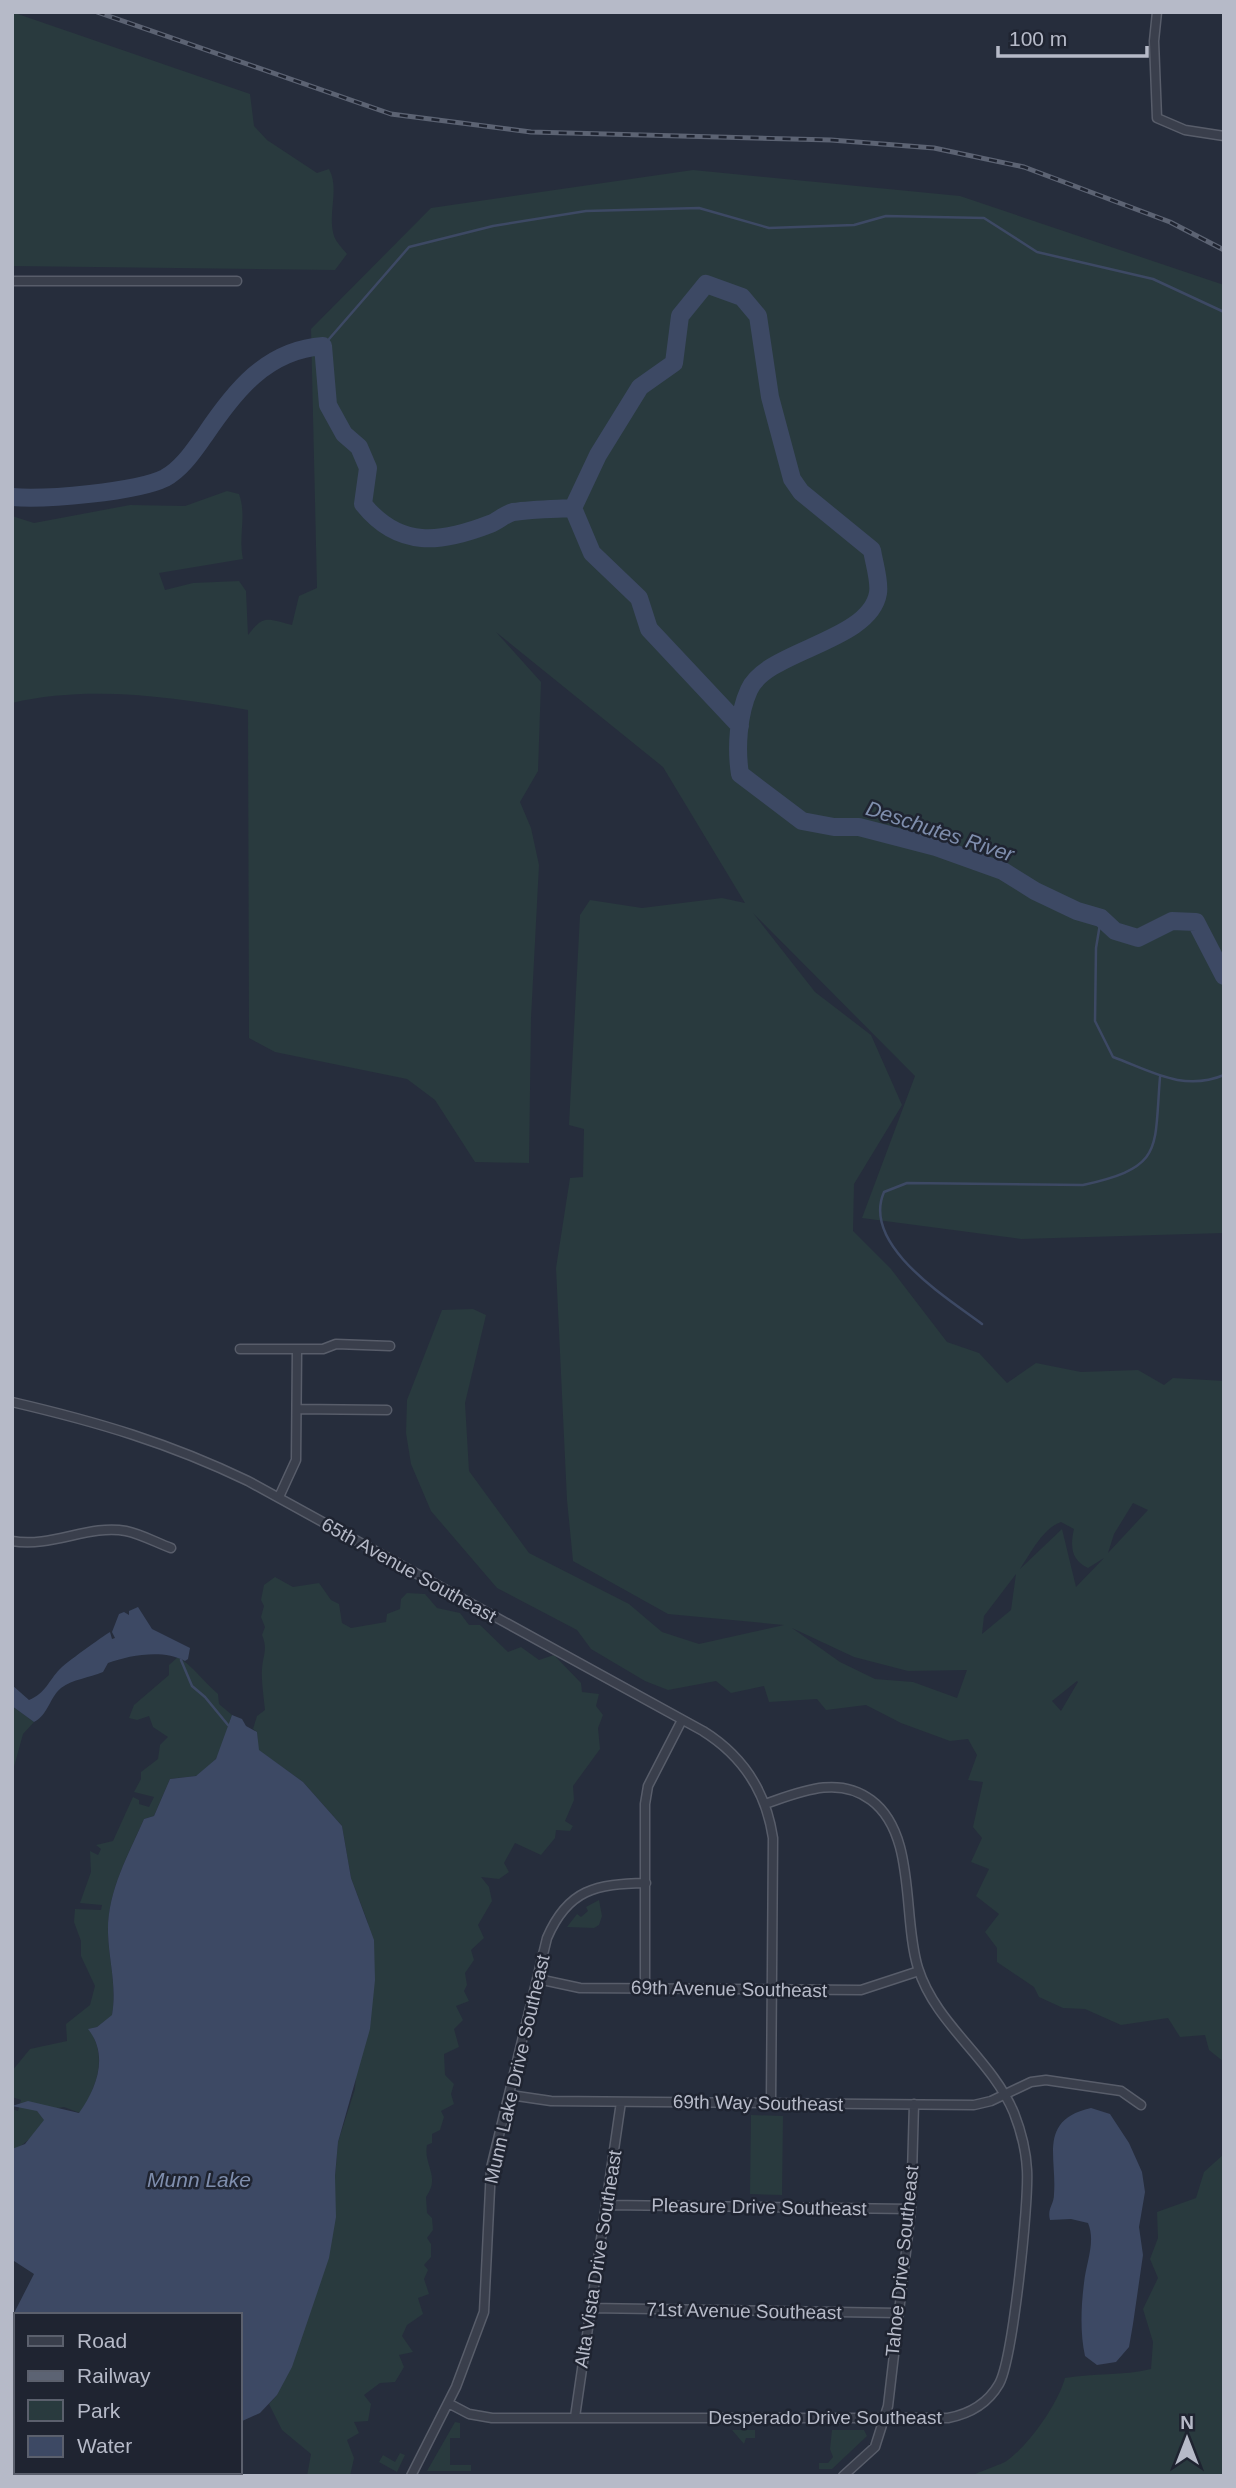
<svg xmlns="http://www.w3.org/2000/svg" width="1236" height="2488" font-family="Arial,sans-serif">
	<rect width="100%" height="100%" fill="#262d3c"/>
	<path fill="#293a3e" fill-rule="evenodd" d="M12,12L250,94L254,126L267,140L317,173L329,169C340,189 327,214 334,236C336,242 343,249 347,254L335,270L12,266Z
		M693,170L960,196L1224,285V1233L1021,1239L862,1218L915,1076L753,913L815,992L871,1035L902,1105L854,1184L853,1231L891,1269L947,1342L979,1353L1007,1383L1036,1363L1081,1372L1138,1370L1164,1385L1173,1378L1224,1381V2062L1209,2050L1205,2035L1180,2037L1168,2018L1121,2025L1085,2009L1063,2008L1039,1997L1034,1987L997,1962V1948L985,1932L999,1914L976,1896L989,1869L971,1862L982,1838L973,1827L983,1782L968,1780L977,1755L968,1739L950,1741L901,1723L866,1705L826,1710L817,1699L769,1702L764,1686L731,1693L716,1681L668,1690L645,1681L591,1649L577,1630L497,1588L431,1511L411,1464L406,1433L407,1400L442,1310L473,1309L486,1315L465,1403L469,1471L529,1553L629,1604L662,1632L699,1644L784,1625L668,1614L573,1561L567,1500L556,1268L570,1178L583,1177L584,1129L569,1125L580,915L590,900L642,908L722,898L745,903L663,767L496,632L541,682L538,771L520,802L531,828L539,865L531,1018L529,1163L475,1162L435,1100L407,1079L275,1052L249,1038L248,710C170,697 90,685 12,703V516L34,523L130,505L185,506L227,491L239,494C247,516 238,536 243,559L159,573L165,590L193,583L239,581L246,591L248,635C264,614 267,619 292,625L299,596L317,588L311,329L431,208ZM1133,1503L1148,1510L1108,1553L1114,1534ZM1061,1522L1074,1529C1070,1546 1071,1560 1088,1568L1104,1558L1076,1587L1062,1529L1020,1569C1030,1554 1043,1528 1061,1522ZM1016,1574L1011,1610L982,1634L984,1616ZM792,1628L854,1657L908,1671L967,1670L957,1698L913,1682L875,1679L840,1662ZM1077,1681L1078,1682L1061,1711L1052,1701Z
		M275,1577L293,1587L319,1583L331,1600L339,1604L342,1623L351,1628L386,1622L387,1614L400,1609L401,1599L407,1593L425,1594L437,1608L460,1613L469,1625H480L508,1652L521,1647L539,1660L554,1655L581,1683L582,1692L599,1694L596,1706L603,1715L598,1728L600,1749L573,1786L574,1800L565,1821L573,1826L570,1831L556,1830L555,1838L541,1855L515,1843L504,1863L509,1872L499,1879L481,1877L489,1887L492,1901L478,1925L484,1938L471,1950L474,1960L465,1973L467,1985L464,1991L469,2001L456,2006L463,2020L454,2029L459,2047L444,2054L445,2075L454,2084L451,2094L454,2104L441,2111L444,2117L440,2130L432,2134V2143L427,2145C423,2165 441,2176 426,2197L427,2213L432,2218L433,2230L427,2238L431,2244V2257L424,2265L428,2270L424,2279L429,2294L418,2298L423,2314L407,2325L402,2336L413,2352L399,2355L404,2367L395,2382L380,2383L364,2395L371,2404L368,2421L354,2422L359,2433L347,2440L354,2458L350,2476H307L311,2454L282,2430L269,2404L277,2395L335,2176L338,2142L355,2089L368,1923L351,1878L342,1826L303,1782L258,1750L257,1732L253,1729L257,1716L265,1710C264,1699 261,1679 262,1669C263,1655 268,1649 262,1635L265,1627L261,1617L264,1606L261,1600L264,1585Z
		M178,1657C193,1666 204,1682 218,1694L219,1704L232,1715C224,1736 221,1765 198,1775C190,1778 179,1777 170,1779L154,1816L144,1819C128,1856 107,1892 108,1934C109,1962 117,1986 112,2016L97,2027L89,2029C108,2057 97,2087 80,2113L64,2107L37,2111L45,2120L37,2133L17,2149H12V2109L18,2111L21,2100L12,2097V2071L30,2049L67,2041L66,2024L90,2005L95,1986L81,1956V1941L74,1922L75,1909L101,1910L102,1905L80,1903L91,1872L90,1851L98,1855L101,1849L96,1845L113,1841L133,1797L139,1800V1804L149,1807L154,1797L134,1792L141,1779V1772L158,1759L160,1745L168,1737L153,1727L149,1716L137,1720L129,1718L134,1705L169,1675V1665Z
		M12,1706L34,1722L23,1734L12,1774Z
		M599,1900L602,1916L599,1925L594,1928L567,1927L577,1914L581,1917L588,1911L586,1907Z
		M751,2115L783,2116L782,2195L750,2194Z
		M1224,2154V2476H937C948,2473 964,2478 975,2474C978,2473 1003,2463 1005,2462C1028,2447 1058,2404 1065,2378C1094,2373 1122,2376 1151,2369L1153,2342L1143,2309L1158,2278L1150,2259L1158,2238L1157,2212L1196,2198L1204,2172Z
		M455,2422L460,2423V2438H450V2465H471V2471H427Z
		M732,2430H755V2438H746L744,2444Z
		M832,2430H864L867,2436L832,2469H819V2463H828L833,2457L830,2449Z
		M400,2453L405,2455L397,2472L379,2462L383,2455L395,2462Z"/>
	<path fill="#3d4964" d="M138,1607L152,1629L190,1648L188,1659L185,1661C163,1649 130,1655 108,1663L103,1672C89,1678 73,1679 61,1688C49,1698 49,1714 34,1722L12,1706V1685L29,1700C45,1694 50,1679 59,1670C64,1664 103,1636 110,1632L112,1639L115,1638L112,1632L119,1614L124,1612L129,1615V1611Z
		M232,1715L242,1719L246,1726L257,1732L259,1750L303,1782L342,1826L351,1878L374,1940L375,1980L370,2029L338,2142L335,2176L336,2217L329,2258L292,2367L277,2395L260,2413L240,2422V2315H16V2472H167L165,2476H12V2317L34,2274L14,2261L12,2256V2149L25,2144L44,2120L37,2111L12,2106L28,2101L79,2113C97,2088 109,2055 88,2029L97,2027L112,2015C117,1986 109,1962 108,1933C107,1892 128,1856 144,1819L154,1816L170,1779L196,1776L216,1759Z
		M1091,2108L1110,2114L1129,2143L1142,2172L1145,2192L1139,2227L1143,2255L1133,2324L1129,2347L1116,2362L1097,2365L1085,2356C1080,2333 1081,2307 1084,2283C1086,2263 1096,2242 1088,2223L1071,2219L1050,2220C1047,2208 1054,2205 1054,2194C1057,2157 1038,2120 1091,2108Z"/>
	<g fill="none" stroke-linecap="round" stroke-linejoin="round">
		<path stroke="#3d4964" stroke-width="2.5" d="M323,346L409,247L493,226L586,211L699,208L769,228L854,225L886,216L984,218L1037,252L1153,279L1224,312
			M1101,918L1096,948L1095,1021L1113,1057C1151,1071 1183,1092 1224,1075
			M982,1324C946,1297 861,1245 884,1192L907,1183L1083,1185C1164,1167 1154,1151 1160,1077
			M181,1660L192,1686L205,1697L228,1725"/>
		<path stroke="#3d4964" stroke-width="18" d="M12,497C44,500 137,492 165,478C182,469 194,450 205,435C234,392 266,350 323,346L328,405L344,434L359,447L368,468L363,504C399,549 441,543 490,524C498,521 505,514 513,512C533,509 554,509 573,508L598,455L640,387L674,363L680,316L706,284L742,297L758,316L770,397L792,479L801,492L872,550C874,563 880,581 878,593C870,642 766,650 749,690C738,714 736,749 740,774L802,821L834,827H859L936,847L1003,871L1035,891L1077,911L1101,918L1115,931L1138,938L1172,921L1196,922L1224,976
			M573,508L592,553L639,598L649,629L740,726"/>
		<g stroke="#585d6a" stroke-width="11">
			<path id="street" d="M1157,12L1154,41L1157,118L1185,130L1224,136
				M12,281H237
				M240,1349H323L336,1344L390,1346
				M12,1402C98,1422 169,1443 248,1481L703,1731C743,1756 766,1791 773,1838L771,2102
				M297,1409L387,1410
				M279,1497L296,1460L297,1350
				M12,1541C52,1548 89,1524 126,1531C141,1534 157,1543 171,1548
				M538,1979L580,1988L861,1990L919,1971
				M645,1987V1804L648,1786L682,1720
				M510,2095L551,2101L974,2105L991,2101L1031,2082L1046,2080L1121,2091L1141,2105
				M607,2205L911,2209
				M590,2308L898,2313
				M448,2403L469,2414L492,2418H948C969,2414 988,2403 999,2384C1013,2359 1029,2202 1027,2170C1026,2150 1021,2131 1014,2113C991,2058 936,2025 918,1968C902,1917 917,1834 871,1800C838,1775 800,1792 765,1804
				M575,2417L621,2102
				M411,2476L456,2387L484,2312L491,2168L547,1938C568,1889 596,1884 646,1883
				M843,2476L875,2447L888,2406L911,2209L914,2104"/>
		</g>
		<use href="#street" stroke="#3a3f4c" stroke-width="8"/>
		<g stroke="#5c6373" stroke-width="5">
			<path id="rail" d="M97,12L391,114L531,132L831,140L934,148L1024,167L1170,222L1224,250"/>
		</g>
		<use href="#rail" stroke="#1f2431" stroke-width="2.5" stroke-dasharray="8" stroke-linecap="butt"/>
	</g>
	<g text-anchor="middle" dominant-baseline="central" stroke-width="5" stroke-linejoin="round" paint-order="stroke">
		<g font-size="19" fill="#b6bac8" stroke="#1f2431">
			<text transform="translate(409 1570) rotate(29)">65th Avenue Southeast</text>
			<text transform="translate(729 1989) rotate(1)">69th Avenue Southeast</text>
			<text transform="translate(517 2069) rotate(-77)">Munn Lake Drive Southeast</text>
			<text transform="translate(758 2103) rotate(1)">69th Way Southeast</text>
			<text transform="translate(759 2207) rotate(1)">Pleasure Drive Southeast</text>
			<text transform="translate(598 2259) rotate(-81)">Alta Vista Drive Southeast</text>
			<text transform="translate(902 2261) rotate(-84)">Tahoe Drive Southeast</text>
			<text transform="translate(744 2311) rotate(1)">71st Avenue Southeast</text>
			<text x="825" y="2417">Desperado Drive Southeast</text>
		</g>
		<g font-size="21" font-style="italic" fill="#7f8ead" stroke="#1f2431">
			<text transform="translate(940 831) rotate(18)">Deschutes River</text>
			<text x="199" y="2179">Munn Lake</text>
		</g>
	</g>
	<rect width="1236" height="2488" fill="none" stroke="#b6bac8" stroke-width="28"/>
	<rect x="14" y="2313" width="228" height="161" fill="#1f2431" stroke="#5b606d" stroke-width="2"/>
	<rect x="28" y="2336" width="35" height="10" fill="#3a3f4c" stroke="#5b606d" stroke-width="2"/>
	<text x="77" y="2348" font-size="21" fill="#b6bac8">Road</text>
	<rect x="28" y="2371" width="35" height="10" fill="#5c6373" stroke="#5b606d" stroke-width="2"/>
	<text x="77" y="2383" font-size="21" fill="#b6bac8">Railway</text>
	<rect x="28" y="2400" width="35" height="21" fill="#293a3e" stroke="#5b606d" stroke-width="2"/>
	<text x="77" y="2418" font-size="21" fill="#b6bac8">Park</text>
	<rect x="28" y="2436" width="35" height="21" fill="#3d4964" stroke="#5b606d" stroke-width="2"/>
	<text x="77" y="2453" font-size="21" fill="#b6bac8">Water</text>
	<g transform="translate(1187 2439)" stroke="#1f2431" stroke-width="5" paint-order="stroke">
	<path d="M0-5L12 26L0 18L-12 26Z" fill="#b6bac8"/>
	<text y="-10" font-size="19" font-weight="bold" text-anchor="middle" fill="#b6bac8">N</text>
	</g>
	<path d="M998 46v10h149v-10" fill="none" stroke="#b6bac8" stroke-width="3.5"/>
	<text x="1009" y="46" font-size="21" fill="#b6bac8" stroke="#1f2431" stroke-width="5" paint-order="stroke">100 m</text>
</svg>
